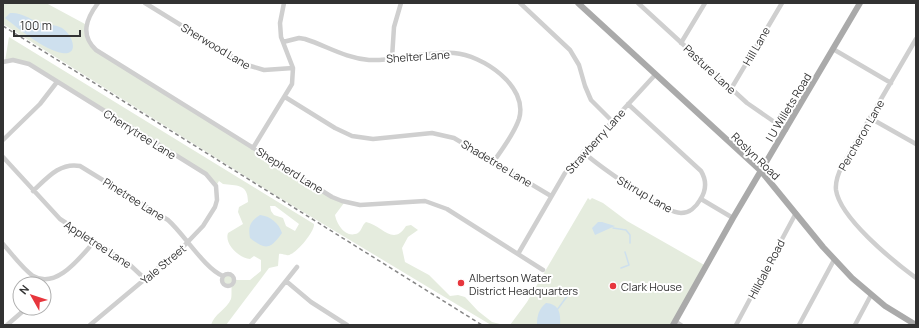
<svg xmlns="http://www.w3.org/2000/svg" width="919" height="328" font-family="Manrope,sans-serif">
	<rect width="100%" height="100%" fill="#fff"/>
	<path fill="#e5ecde" fill-rule="evenodd" d="M5,3H46L85,24L90,46L344,203L335,215C337,225 346,239 358,233C362,230 362,225 366,222C382,225 393,247 406,226L411,225L418,230L408,237L402,248L405,262L429,275L450,296L458,295L465,297L478,311L492,322L504,325H491L280,198L3,24V5Z
		M9,37L314,224C315,231 298,251 291,254C287,257 283,253 279,254L278,266L269,268L226,325H211C214,314 227,309 231,299C232,295 231,289 232,285L226,286L222,282L224,274L230,273L235,280H250L261,271V260L254,256L250,259C239,258 224,244 228,233L243,224L238,212L239,207L248,202C248,183 236,186 223,184L219,181L216,186L212,180L29,64L5,61ZM270,206H275L299,224L295,231L286,226L283,218L274,215L271,211Z
		M588,198L590,200L592,198L603,203L627,221L706,266L673,325H510L527,302Z"/>
	<path fill="#cee0ee" d="M10,13C21,12 28,18 38,22C45,25 55,24 62,28C74,36 79,56 62,53C44,50 19,29 5,18Z
		M260,215C270,216 279,223 282,233C270,250 265,250 250,238C248,227 250,221 260,215Z
		M598,222H602L615,226L595,235L592,228Z
		M546,303C559,304 561,313 560,325H537C537,315 539,309 546,303Z"/>
	<g fill="none" stroke-linecap="round" stroke-linejoin="round">
		<path stroke="#cee0ee" stroke-width="1.5" d="M613,228L626,230L630,235V243
			M621,268L629,265L625,252
			M557,310L568,295"/>
		<path stroke="#cfcfcf" stroke-width="4.5" d="M98,3C86,19 80,35 96,50L332,197L342,201L360,205L425,201L447,209L543,270
			M145,3L244,64L264,70L293,68
			M520,3L570,50L579,65L585,86L591,100L612,121
			M638,3L747,103L786,130
			M916,39L842,166C838,174 835,181 836,190C840,218 893,261 916,278
			M283,42L299,38L305,39C327,46 345,58 369,60C397,61 426,51 454,53C482,55 529,86 519,119C514,134 503,148 494,161
			M681,43L705,3
			M833,49L891,83
			M392,58L394,27L401,3
			M3,62L13,60L29,64L206,174L216,186L217,200L215,207L203,226L181,249L90,325
			M731,89L782,3
			M285,97L335,128L352,136L373,139L432,133L454,138L551,196
			M870,118L916,144
			M3,140L40,104L57,82
			M253,148L292,84L293,68L281,37L280,23L284,3
			M583,152C598,165 664,213 681,213C689,213 696,207 700,200C706,191 707,181 701,171L628,104
			M3,157L60,219L129,264L145,279
			M33,191C47,178 60,162 80,166L168,220C184,234 205,269 223,276
			M701,199L733,218
			M3,244C12,254 22,268 33,276C57,290 81,256 94,242
			M518,254L565,173L655,75
			M222 280a6 6 0 1 1 12 0a6 6 0 1 1-12 0Z
			M286,281L311,302L347,325
			M675,321L681,325
			M7,325L22,312
			M251,325L297,267
			M736,325L796,213
			M799,325L834,260
			M855,325L871,295"/>
		<path stroke="#aaa" stroke-width="6" d="M578,3L761,171L823,247L852,278L885,306L916,325
			M673,325L733,218L860,3"/>
		<path stroke="#878787" stroke-width="1.5" stroke-dasharray="4 3" stroke-linecap="butt" d="M3,26L482,325"/>
	</g>
	<g fill="#e7363d" stroke="#fff" stroke-width="1.5">
		<circle cx="461" cy="283" r="4"/>
		<circle cx="613" cy="286" r="4"/>
	</g>
	<g text-anchor="middle" dominant-baseline="central" stroke-width="4" stroke-linejoin="round" paint-order="stroke">
		<g font-size="11" fill="#323232" stroke="#fff">
			<text transform="translate(216 46) rotate(31)">Sherwood Lane</text>
			<text transform="translate(756 46) rotate(-60)">Hill Lane</text>
			<text transform="translate(418 56) rotate(-4)">Shelter Lane</text>
			<text transform="translate(710 69) rotate(43)">Pasture Lane</text>
			<text transform="translate(788 107) rotate(-59)">I U Willets Road</text>
			<text transform="translate(140 134) rotate(32)">Cherrytree Lane</text>
			<text transform="translate(861 135) rotate(-60)">Percheron Lane</text>
			<text transform="translate(595 141) rotate(-48)">Strawberry Lane</text>
			<text transform="translate(756 156) rotate(44)">Roslyn Road</text>
			<text transform="translate(497 163) rotate(31)">Shadetree Lane</text>
			<text transform="translate(290 170) rotate(32)">Shepherd Lane</text>
			<text transform="translate(645 194) rotate(30)">Stirrup Lane</text>
			<text transform="translate(134 199) rotate(32)">Pinetree Lane</text>
			<text transform="translate(98 244) rotate(33)">Appletree Lane</text>
			<text transform="translate(163 264) rotate(-40)">Yale Street</text>
			<text transform="translate(766 269) rotate(-62)">Hilldale Road</text>
		</g>
		<g font-size="11" fill="#323232" stroke="#fff" text-anchor="start">
			<text x="469" y="277">Albertson Water<tspan x="469" dy="13">District Headquarters</tspan></text>
			<text x="621" y="286">Clark House</text>
		</g>
	</g>
	<rect width="919" height="328" fill="none" stroke="#323232" stroke-width="8"/>
	<g transform="translate(32 296) rotate(309)"><circle r="19" fill="#ffffff" stroke="#adadad"/>
	<path d="M0-3L7 15L0 10L-7 15Z" fill="#e7363d"/>
	<text y="-6" font-size="11" font-weight="bold" text-anchor="middle" fill="#323232">N</text>
	</g>
	<path d="M14 30v6h66v-6" fill="none" stroke="#323232" stroke-width="2"/>
	<text x="20" y="30" font-size="12" fill="#323232" stroke="#ffffff" stroke-width="3" paint-order="stroke">100 m</text>
</svg>
